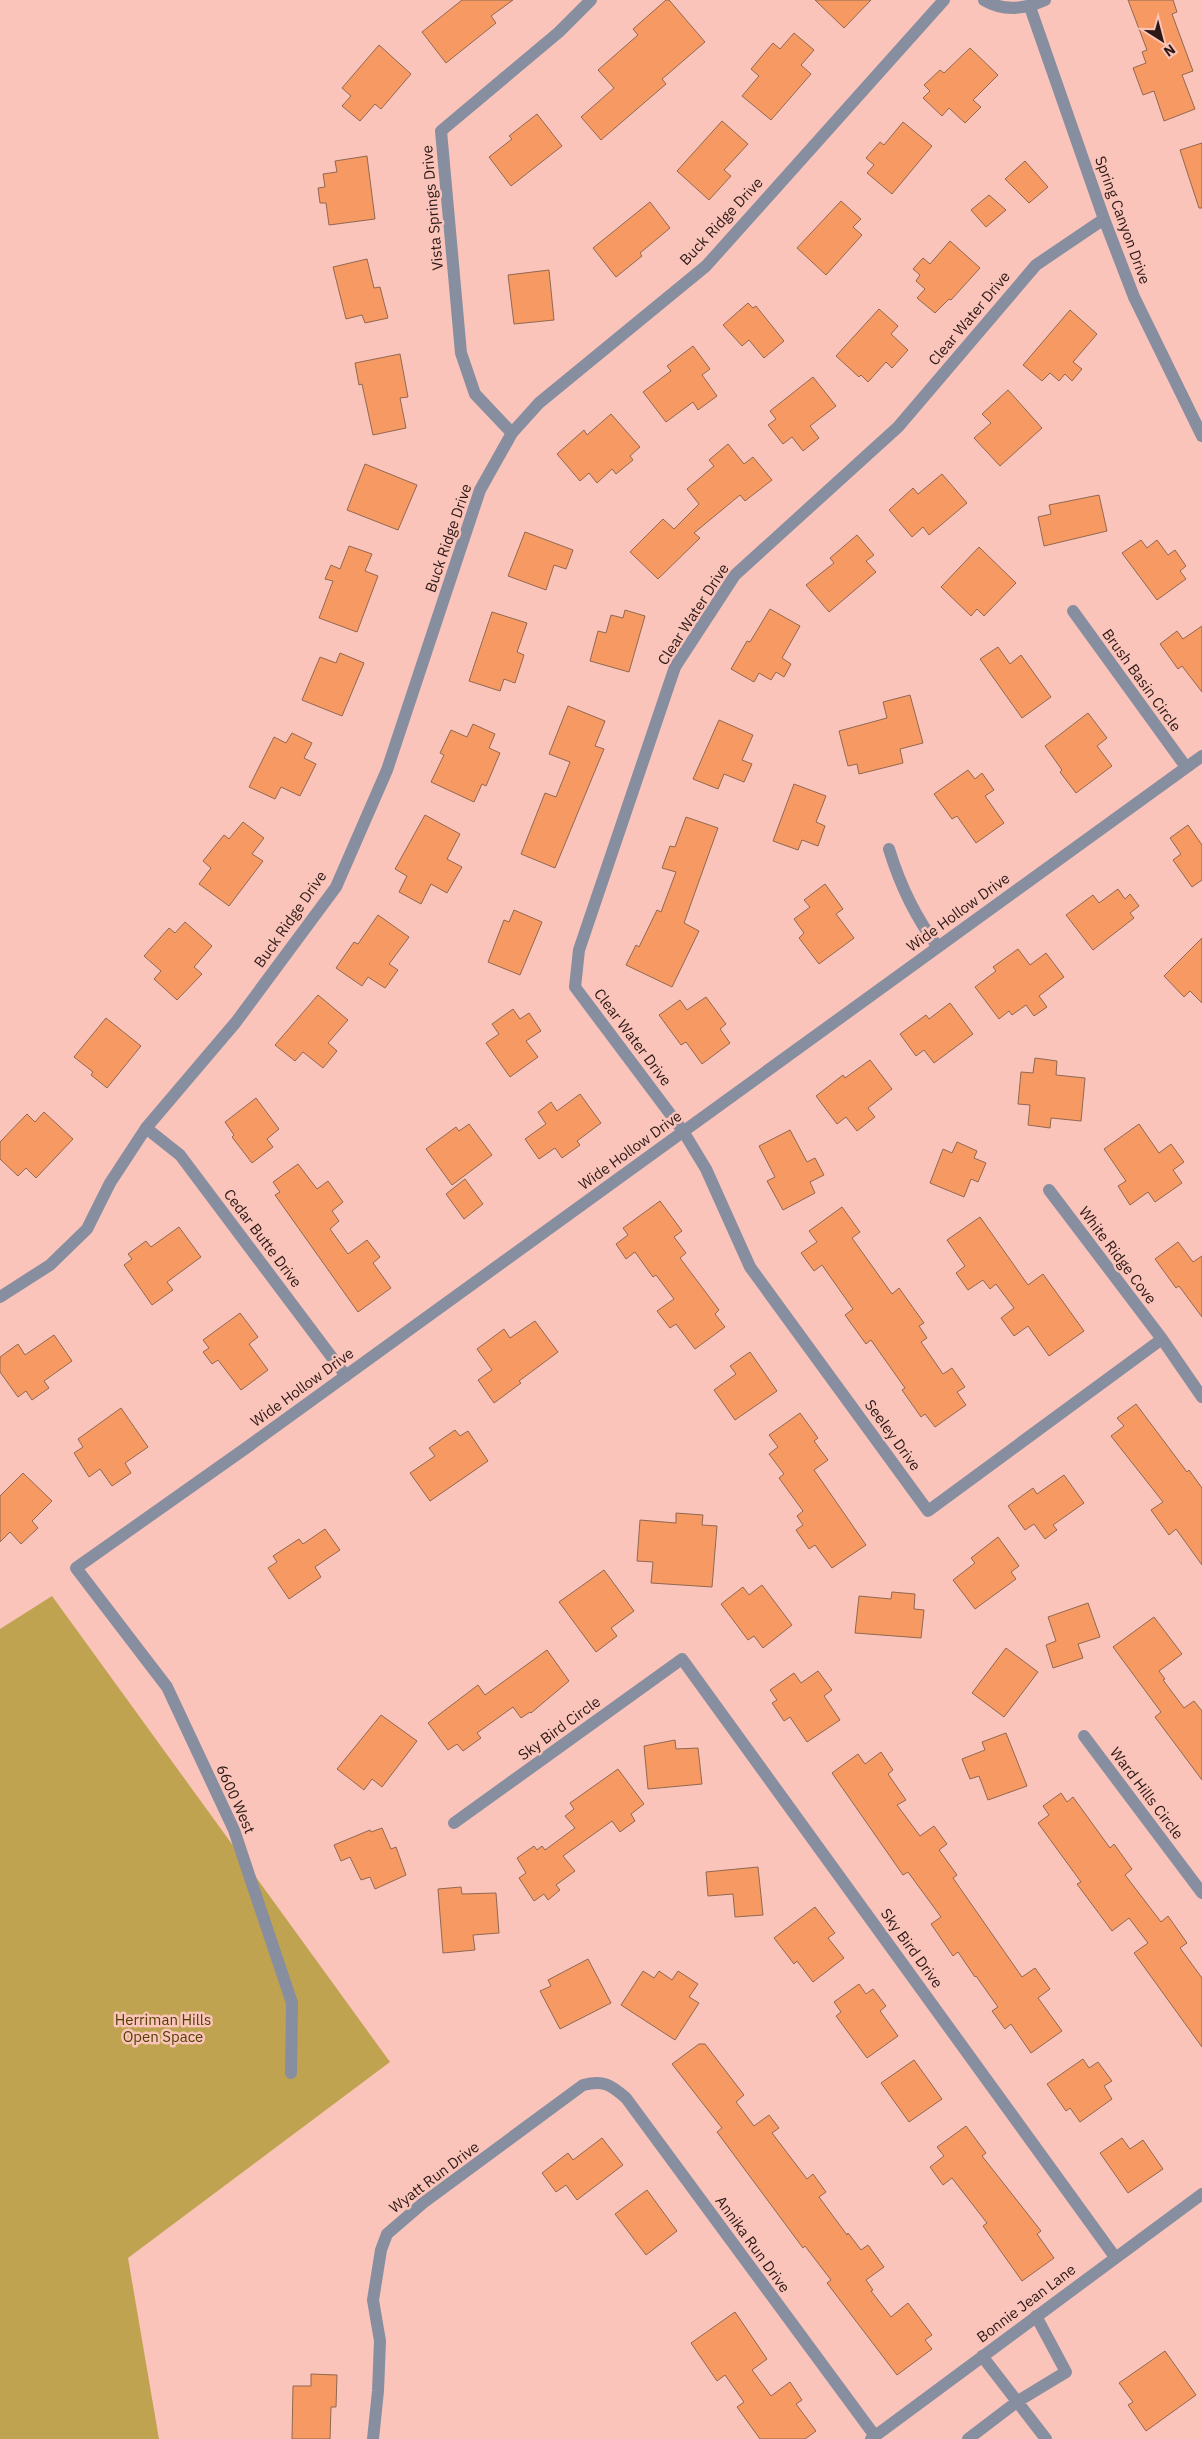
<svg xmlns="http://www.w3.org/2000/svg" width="1202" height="2439" font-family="'IBM Plex Sans',sans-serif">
	<rect width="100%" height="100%" fill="#fac4ba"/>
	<path fill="#c0a350" d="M52,1596L390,2062L128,2258L159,2439H0V1629Z"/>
	<path fill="#f79963" stroke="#916851" d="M462,0H513L491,16L496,23L446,63L422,32Z
		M666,0H669L705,42L662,79L666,84L601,140L581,117L614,88L598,70L638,35L633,29Z
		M815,0H871L844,28Z
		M1128,0H1173L1177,12L1172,14L1193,71L1182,75L1195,109L1164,121L1154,91L1143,95L1133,68L1146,63L1142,52L1147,50Z
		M794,33L814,50L801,65L811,74L771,120L742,96L759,76L751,69L773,43L780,49Z
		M379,45L411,74L381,109L375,104L360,121L342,106L351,96L342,88Z
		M970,48L998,75L973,100L981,107L965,123L949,108L942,116L923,98L930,91L924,85L940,70L944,73Z
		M537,114L562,146L511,186L489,157L512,139L509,136Z
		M722,121L748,144L724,170L731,176L709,200L677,171Z
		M903,122L932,146L892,194L867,173L874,165L866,158L880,142L884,145Z
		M1202,143V208H1199L1180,150Z
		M367,156L375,219L329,225L326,203H320L318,188L325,187L323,174L337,172L335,161Z
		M1025,161L1048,187L1029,203L1005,179Z
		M989,195L1006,210L986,227L971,210Z
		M841,201L861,219L853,227L862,235L826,275L797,248Z
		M650,202L670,228L640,253L642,256L616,277L593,248Z
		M950,241L980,268L951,300L949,299L935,313L917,298L925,289L916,281L920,275L913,269L923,258L930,264Z
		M367,259L374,288L380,287L388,318L365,323L362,315L346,319L333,267Z
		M549,270L554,320L514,324L508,275Z
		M748,303L753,308L756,306L784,341L764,358L749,340L742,346L723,325Z
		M879,309L898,326L891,334L908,350L892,368L886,362L868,382L861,375L859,377L836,356Z
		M1070,310L1097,334L1073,362L1082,369L1072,381L1065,374L1059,381L1050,373L1042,381L1023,365Z
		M693,346L710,369L702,375L717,396L698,410L693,402L666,422L643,392L671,371L667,366Z
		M400,354L408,397L400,398L406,428L373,435L362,384L359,385L355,363Z
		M813,377L836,406L810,426L819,438L803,451L792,437L783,444L768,425L776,419L770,411Z
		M1008,390L1042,428L1000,466L974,438L991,423L982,414Z
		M611,414L640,447L630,456L633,460L616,474L612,469L597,483L589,473L580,481L557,454L584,430L587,435Z
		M728,444L744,464L753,457L772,480L745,501L740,495L694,533L700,538L658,579L630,552L663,519L674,529L699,504L687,489L714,466L709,460Z
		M365,464L417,485L398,530L347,510Z
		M942,474L967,503L929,535L923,527L912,537L889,510L913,488L918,494Z
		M1099,495L1107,531L1044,546L1038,517L1051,514L1049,505Z
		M525,532L573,550L566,569L554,565L546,590L508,576Z
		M857,535L874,555L866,561L876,572L829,612L806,585L834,563L830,558Z
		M1141,540L1147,548L1157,540L1168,555L1175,550L1186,566L1180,571L1186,579L1157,600L1122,553Z
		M349,546L372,554L365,571L378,576L357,632L319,618L333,581L325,579L331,565L340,569Z
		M979,547L1016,583L984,616L977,609L971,616L941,587Z
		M770,609L800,626L782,658L791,664L784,677L776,672L771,680L759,673L754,682L731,669L747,641L750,642Z
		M625,610L645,616L629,672L590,661L598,631L606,633L611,615L623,618Z
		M492,612L527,623L517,652L524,655L515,683L504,679L500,691L469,681Z
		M1202,626V692L1182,666L1178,669L1160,644L1177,631L1183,639Z
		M998,647L1010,664L1021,655L1051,697L1022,718L980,659Z
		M340,653L364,663L342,716L302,700L320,657L336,663Z
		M910,695L923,743L900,749L903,763L859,774L857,764L848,766L839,731L887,718L883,702Z
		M568,706L605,721L595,746L604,749L555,868L521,854L545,793L556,797L570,762L549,754Z
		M1088,713L1107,738L1097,746L1112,766L1076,793L1060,772L1062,770L1045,746Z
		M719,720L753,735L742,760L752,764L744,782L724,774L718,789L693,779Z
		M473,724L495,734L489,748L500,753L486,786L482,784L474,802L431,782L444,755L440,753L451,730L467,737Z
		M292,733L312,743L304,758L316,764L300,796L281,787L275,799L249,787L274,737L286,743Z
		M968,770L975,779L982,773L994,790L985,796L1004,823L976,843L957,816L952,819L934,794Z
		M794,784L826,796L816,822L825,826L818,846L802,840L798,850L773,841Z
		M425,815L460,834L447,859L462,867L447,893L431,884L421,904L399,892L407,876L395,869Z
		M686,817L718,828L684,923L699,931L672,987L626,965L636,945L639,947L657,910L661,912L676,872L662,868L670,846L675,847Z
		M243,822L264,838L252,854L263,861L229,906L199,884L211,868L203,861L224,835L229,839Z
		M1188,825L1202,845V880L1192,887L1173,860L1181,854L1170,838Z
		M825,884L843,909L836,914L854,938L819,964L799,938L804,933L794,919L810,907L804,900Z
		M1118,889L1125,899L1130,894L1139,906L1130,913L1134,918L1093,950L1066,915L1093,895L1099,903Z
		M514,910L542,922L520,975L488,962L504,920L509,922Z
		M378,915L409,937L389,964L398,970L385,988L368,977L362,986L336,968L354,942L358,944Z
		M185,922L212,946L194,967L202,974L177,1000L154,979L161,971L144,956L169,928L175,933Z
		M1202,938V1003L1190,991L1184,997L1164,976Z
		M1018,949L1030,965L1046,953L1064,977L1039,996L1047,1007L1034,1016L1026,1005L1012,1015L1009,1011L999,1019L975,987L996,971L993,967Z
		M318,995L348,1020L328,1043L337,1051L323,1068L303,1052L295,1061L275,1045Z
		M706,997L726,1024L720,1029L730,1043L702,1064L686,1042L681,1045L659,1015L680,1000L687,1010Z
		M950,1003L973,1034L934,1063L924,1050L916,1056L900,1034L926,1015L929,1019Z
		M513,1009L520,1019L529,1013L541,1031L526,1041L538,1057L510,1077L486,1043L499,1034L492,1024Z
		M106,1018L141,1046L107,1088L91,1075L93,1072L74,1057Z
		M1035,1058L1057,1061L1056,1075L1085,1078L1081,1121L1051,1118L1050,1128L1028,1125L1030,1105L1018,1104L1021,1072L1033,1073Z
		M870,1060L892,1089L868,1108L875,1117L857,1131L846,1117L837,1124L816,1096L843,1075L845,1078Z
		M580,1094L601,1123L577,1141L580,1145L562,1158L555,1148L539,1159L525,1139L546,1124L538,1112L551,1102L557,1111Z
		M256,1098L279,1129L267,1139L273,1147L252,1163L232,1137L234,1135L225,1122Z
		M44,1112L73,1139L36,1178L26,1168L18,1176L0,1159V1142L27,1114L35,1122Z
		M469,1124L492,1155L452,1185L426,1149L456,1127L459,1131Z
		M1139,1124L1159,1153L1171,1144L1184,1162L1173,1170L1182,1183L1155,1202L1148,1192L1130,1205L1118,1186L1126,1181L1104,1149Z
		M790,1130L807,1162L815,1158L824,1175L810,1182L815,1193L783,1210L767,1181L775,1177L759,1146Z
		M957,1142L977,1151L974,1158L986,1163L978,1182L971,1179L964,1197L930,1183L943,1149L952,1153Z
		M298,1164L317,1189L328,1181L343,1202L332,1211L339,1221L330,1229L348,1254L367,1240L380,1257L373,1263L391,1288L358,1312L275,1195L280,1192L273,1182Z
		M465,1179L483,1204L464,1219L446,1194Z
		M660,1201L682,1231L674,1237L686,1253L680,1258L719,1310L715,1314L725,1327L695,1349L676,1324L670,1328L657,1311L674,1299L656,1275L653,1277L635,1252L626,1259L616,1244L628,1235L623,1228Z
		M842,1207L860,1232L852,1238L892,1294L899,1288L924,1323L919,1326L927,1338L921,1342L943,1374L952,1368L965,1387L957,1392L966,1405L935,1427L925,1414L921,1417L902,1390L905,1388L871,1340L866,1344L845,1315L853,1309L822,1265L814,1271L801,1253L817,1242L809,1231Z
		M980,1217L1028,1285L1043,1274L1084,1331L1049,1356L1028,1326L1014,1336L1001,1318L1014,1308L996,1284L990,1289L983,1280L968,1290L956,1273L965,1266L947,1240Z
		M179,1227L201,1257L167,1282L173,1290L152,1305L124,1265L132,1259L128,1254L146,1241L151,1247Z
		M1178,1242L1193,1262L1202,1256V1317L1179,1286L1176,1288L1155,1259Z
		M240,1313L258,1337L249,1344L268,1370L241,1390L218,1360L212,1364L203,1352L209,1348L203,1340Z
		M535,1321L558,1352L519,1381L521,1383L494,1403L478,1380L492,1370L477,1349L504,1329L510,1338Z
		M54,1335L72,1361L44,1381L49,1388L32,1400L26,1391L18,1397L0,1372V1357L18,1344L25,1355Z
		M750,1352L777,1391L735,1420L714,1390L736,1374L730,1366Z
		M1136,1404L1187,1472L1189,1470L1202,1488V1565L1176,1529L1169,1535L1151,1510L1163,1502L1111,1436L1124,1426L1117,1418Z
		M121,1408L148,1447L125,1463L131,1473L112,1486L100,1469L89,1477L74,1453L83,1447L78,1439Z
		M800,1413L818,1438L814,1441L828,1460L814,1470L866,1545L832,1568L815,1545L809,1549L796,1530L803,1525L797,1516L803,1511L779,1478L784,1474L769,1454L778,1447L769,1435Z
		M455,1430L460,1436L468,1431L488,1461L430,1501L410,1473L435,1456L429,1448Z
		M23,1473L52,1501L32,1521L38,1528L21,1544L10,1532L0,1542V1496Z
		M1064,1475L1084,1503L1053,1525L1057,1530L1045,1539L1034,1524L1025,1530L1008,1506L1033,1488L1037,1494Z
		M676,1513L703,1515L702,1525L717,1526L712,1587L651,1583L653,1562L637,1561L640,1520L676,1523Z
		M325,1529L340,1550L315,1567L321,1577L289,1599L268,1568L277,1562L273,1556L299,1539L303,1544Z
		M998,1537L1019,1566L1011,1572L1016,1579L975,1609L953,1580L975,1563L971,1558Z
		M604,1570L634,1611L611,1628L617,1636L596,1652L559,1602Z
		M762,1585L792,1625L763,1648L754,1636L748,1640L721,1604L743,1587L749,1595Z
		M892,1592L915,1594L914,1609L924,1610L921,1638L855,1633L859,1596L891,1599Z
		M1088,1603L1100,1637L1078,1644L1083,1658L1053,1668L1046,1645L1056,1641L1048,1617Z
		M1154,1617L1182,1654L1159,1671L1165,1679L1163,1680L1184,1708L1194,1701L1202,1711V1780L1155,1717L1161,1712L1113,1647Z
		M1006,1648L1038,1672L1004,1717L972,1693Z
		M547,1650L569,1681L531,1713L530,1712L521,1718L513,1707L477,1733L481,1738L463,1751L457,1744L448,1750L428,1723L478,1685L485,1695Z
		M818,1671L832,1690L824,1696L840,1720L807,1742L790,1717L784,1721L772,1703L777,1700L770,1690L794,1673L801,1683Z
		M381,1715L417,1741L382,1787L372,1779L364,1790L337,1769Z
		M1006,1733L1027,1786L988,1800L979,1776L970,1779L962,1759L985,1750L982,1742Z
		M675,1740L676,1749L698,1748L702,1784L648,1789L644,1746Z
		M881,1752L893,1770L888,1774L906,1800L897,1805L920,1836L934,1826L947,1844L939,1850L957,1875L953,1878L1022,1977L1035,1968L1050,1989L1038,1998L1062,2031L1031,2053L1011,2024L1005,2029L992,2011L998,2007L976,1976L975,1977L958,1952L953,1956L931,1924L941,1917L908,1872L903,1875L832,1773L858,1754L865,1764Z
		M618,1769L644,1804L631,1814L635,1821L620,1832L612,1821L563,1856L575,1871L556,1885L560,1890L548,1900L544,1894L534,1901L519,1878L526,1873L517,1858L534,1846L537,1850L542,1846L545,1850L575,1828L565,1816L574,1809L570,1803Z
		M1061,1793L1067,1802L1073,1797L1110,1848L1114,1844L1132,1869L1125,1875L1161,1922L1168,1916L1187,1943L1180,1948L1202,1978V2047L1134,1953L1148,1943L1129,1918L1112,1931L1077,1884L1081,1882L1038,1823L1049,1815L1043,1806Z
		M382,1828L391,1849L396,1847L406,1875L375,1889L370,1877L361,1880L350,1857L341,1861L334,1845L370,1830L371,1832Z
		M758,1867L763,1915L735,1917L733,1894L708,1896L706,1872Z
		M461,1887L462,1894L496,1893L499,1933L473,1935L475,1950L443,1953L438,1889Z
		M815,1907L835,1933L828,1938L844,1958L813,1982L797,1961L794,1964L774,1938Z
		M588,1959L611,2003L560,2029L540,1991L551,1986L548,1980Z
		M643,1971L654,1978L659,1971L672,1980L678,1971L698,1984L689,1997L699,2003L675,2040L621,2005Z
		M859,1984L866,1994L873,1989L886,2006L880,2011L898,2036L867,2058L836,2016L841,2012L834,2002Z
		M699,2044H705L744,2095L736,2102L754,2126L769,2115L779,2128L772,2133L807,2179L813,2174L826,2192L819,2197L847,2235L848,2233L861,2250L868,2245L884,2267L866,2280L873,2290L871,2291L891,2317L908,2303L932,2335L925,2340L932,2349L897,2375L827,2283L831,2280L805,2246L803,2248L717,2132L722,2128L672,2064Z
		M1083,2059L1089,2068L1098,2062L1112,2081L1104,2086L1112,2099L1080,2122L1070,2108L1066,2111L1047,2084Z
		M914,2060L942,2099L909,2122L881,2083Z
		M966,2126L986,2153L982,2156L1041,2231L1037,2234L1054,2258L1022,2281L983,2226L987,2223L952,2178L943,2185L930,2167L944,2156L937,2147Z
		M602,2138L623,2165L577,2200L566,2185L556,2192L542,2173L568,2153L573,2160Z
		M1122,2138L1130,2149L1143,2140L1163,2169L1128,2193L1100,2153Z
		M647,2190L677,2231L646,2255L615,2214Z
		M735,2312L767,2359L752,2370L771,2396L790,2382L802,2400L796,2404L816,2431L805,2439H760L737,2407L744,2402L725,2375L717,2381L691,2343Z
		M1165,2351L1196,2395L1146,2431L1128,2405L1133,2402L1119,2383Z
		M311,2374L337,2375L336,2407H331L330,2439H292L293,2386H311Z"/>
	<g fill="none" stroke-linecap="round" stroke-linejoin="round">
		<path stroke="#878ea0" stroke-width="12" d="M984,0C1004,12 1025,9 1045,0
			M1030,7L1104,219L1134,297L1202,436
			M1104,219L1036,265L898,427L735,575L675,667L579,950L575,987L683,1131L706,1169L750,1267L928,1511L1162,1339
			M512,433L475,394L461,353L441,131L559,32L591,0
			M1073,611L1186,767
			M889,849C900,885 915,917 938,947
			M146,1128L180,1155L346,1376
			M1049,1190L1162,1339L1202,1397
			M0,1297L50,1265L87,1229L110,1183L146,1128L236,1022L336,887L387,770L480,490L512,433L539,403L706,266L944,0
			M1084,1736L1202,1893
			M454,1823L682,1659L1115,2257
			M291,2073L292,2003L234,1830L167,1687L76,1568L246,1448L1202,756
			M982,2356L1046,2439
			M373,2439L378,2391L380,2341L373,2300L381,2250L387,2234L423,2203L583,2085C603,2080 610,2084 626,2098L875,2436
			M871,2439L1202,2194
			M968,2439L1018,2401L1066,2372L1036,2316"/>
	</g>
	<g text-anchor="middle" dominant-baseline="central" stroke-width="5" stroke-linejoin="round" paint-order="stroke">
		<g font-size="15" fill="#2c1916" stroke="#fac4ba">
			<text transform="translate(432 208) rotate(-95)">Vista Springs Drive</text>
			<text transform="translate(1123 220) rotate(70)">Spring Canyon Drive</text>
			<text transform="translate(721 221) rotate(-47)">Buck Ridge Drive</text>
			<text transform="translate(969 318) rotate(-50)">Clear Water Drive</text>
			<text transform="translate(448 538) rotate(-71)">Buck Ridge Drive</text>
			<text transform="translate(693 614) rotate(-57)">Clear Water Drive</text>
			<text transform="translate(1142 680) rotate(54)">Brush Basin Circle</text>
			<text transform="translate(958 912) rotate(-36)">Wide Hollow Drive</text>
			<text transform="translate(290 919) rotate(-55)">Buck Ridge Drive</text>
			<text transform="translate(633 1037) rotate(53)">Clear Water Drive</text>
			<text transform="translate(630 1150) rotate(-36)">Wide Hollow Drive</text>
			<text transform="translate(263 1238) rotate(53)">Cedar Butte Drive</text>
			<text transform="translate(1118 1255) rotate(53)">White Ridge Cove</text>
			<text transform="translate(302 1387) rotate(-36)">Wide Hollow Drive</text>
			<text transform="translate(893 1435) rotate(54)">Seeley Drive</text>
			<text transform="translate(559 1728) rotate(-36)">Sky Bird Circle</text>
			<text transform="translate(1147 1793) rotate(53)">Ward Hills Circle</text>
			<text transform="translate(236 1799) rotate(66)">6600 West</text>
			<text transform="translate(912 1948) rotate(54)">Sky Bird Drive</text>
			<text transform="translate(434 2177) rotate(-37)">Wyatt Run Drive</text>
			<text transform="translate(753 2244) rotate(54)">Annika Run Drive</text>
			<text transform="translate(1026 2303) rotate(-37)">Bonnie Jean Lane</text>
		</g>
		<g font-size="15" fill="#523f00" stroke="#fac4ba">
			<text x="163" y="2019">Herriman Hills<tspan x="163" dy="17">Open Space</tspan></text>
		</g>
	</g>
	<g transform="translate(1162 40) rotate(144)" stroke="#fac4ba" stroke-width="4" paint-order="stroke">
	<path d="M0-4L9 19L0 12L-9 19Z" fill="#2c1916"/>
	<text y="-8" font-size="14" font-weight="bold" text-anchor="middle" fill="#2c1916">N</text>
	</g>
</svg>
